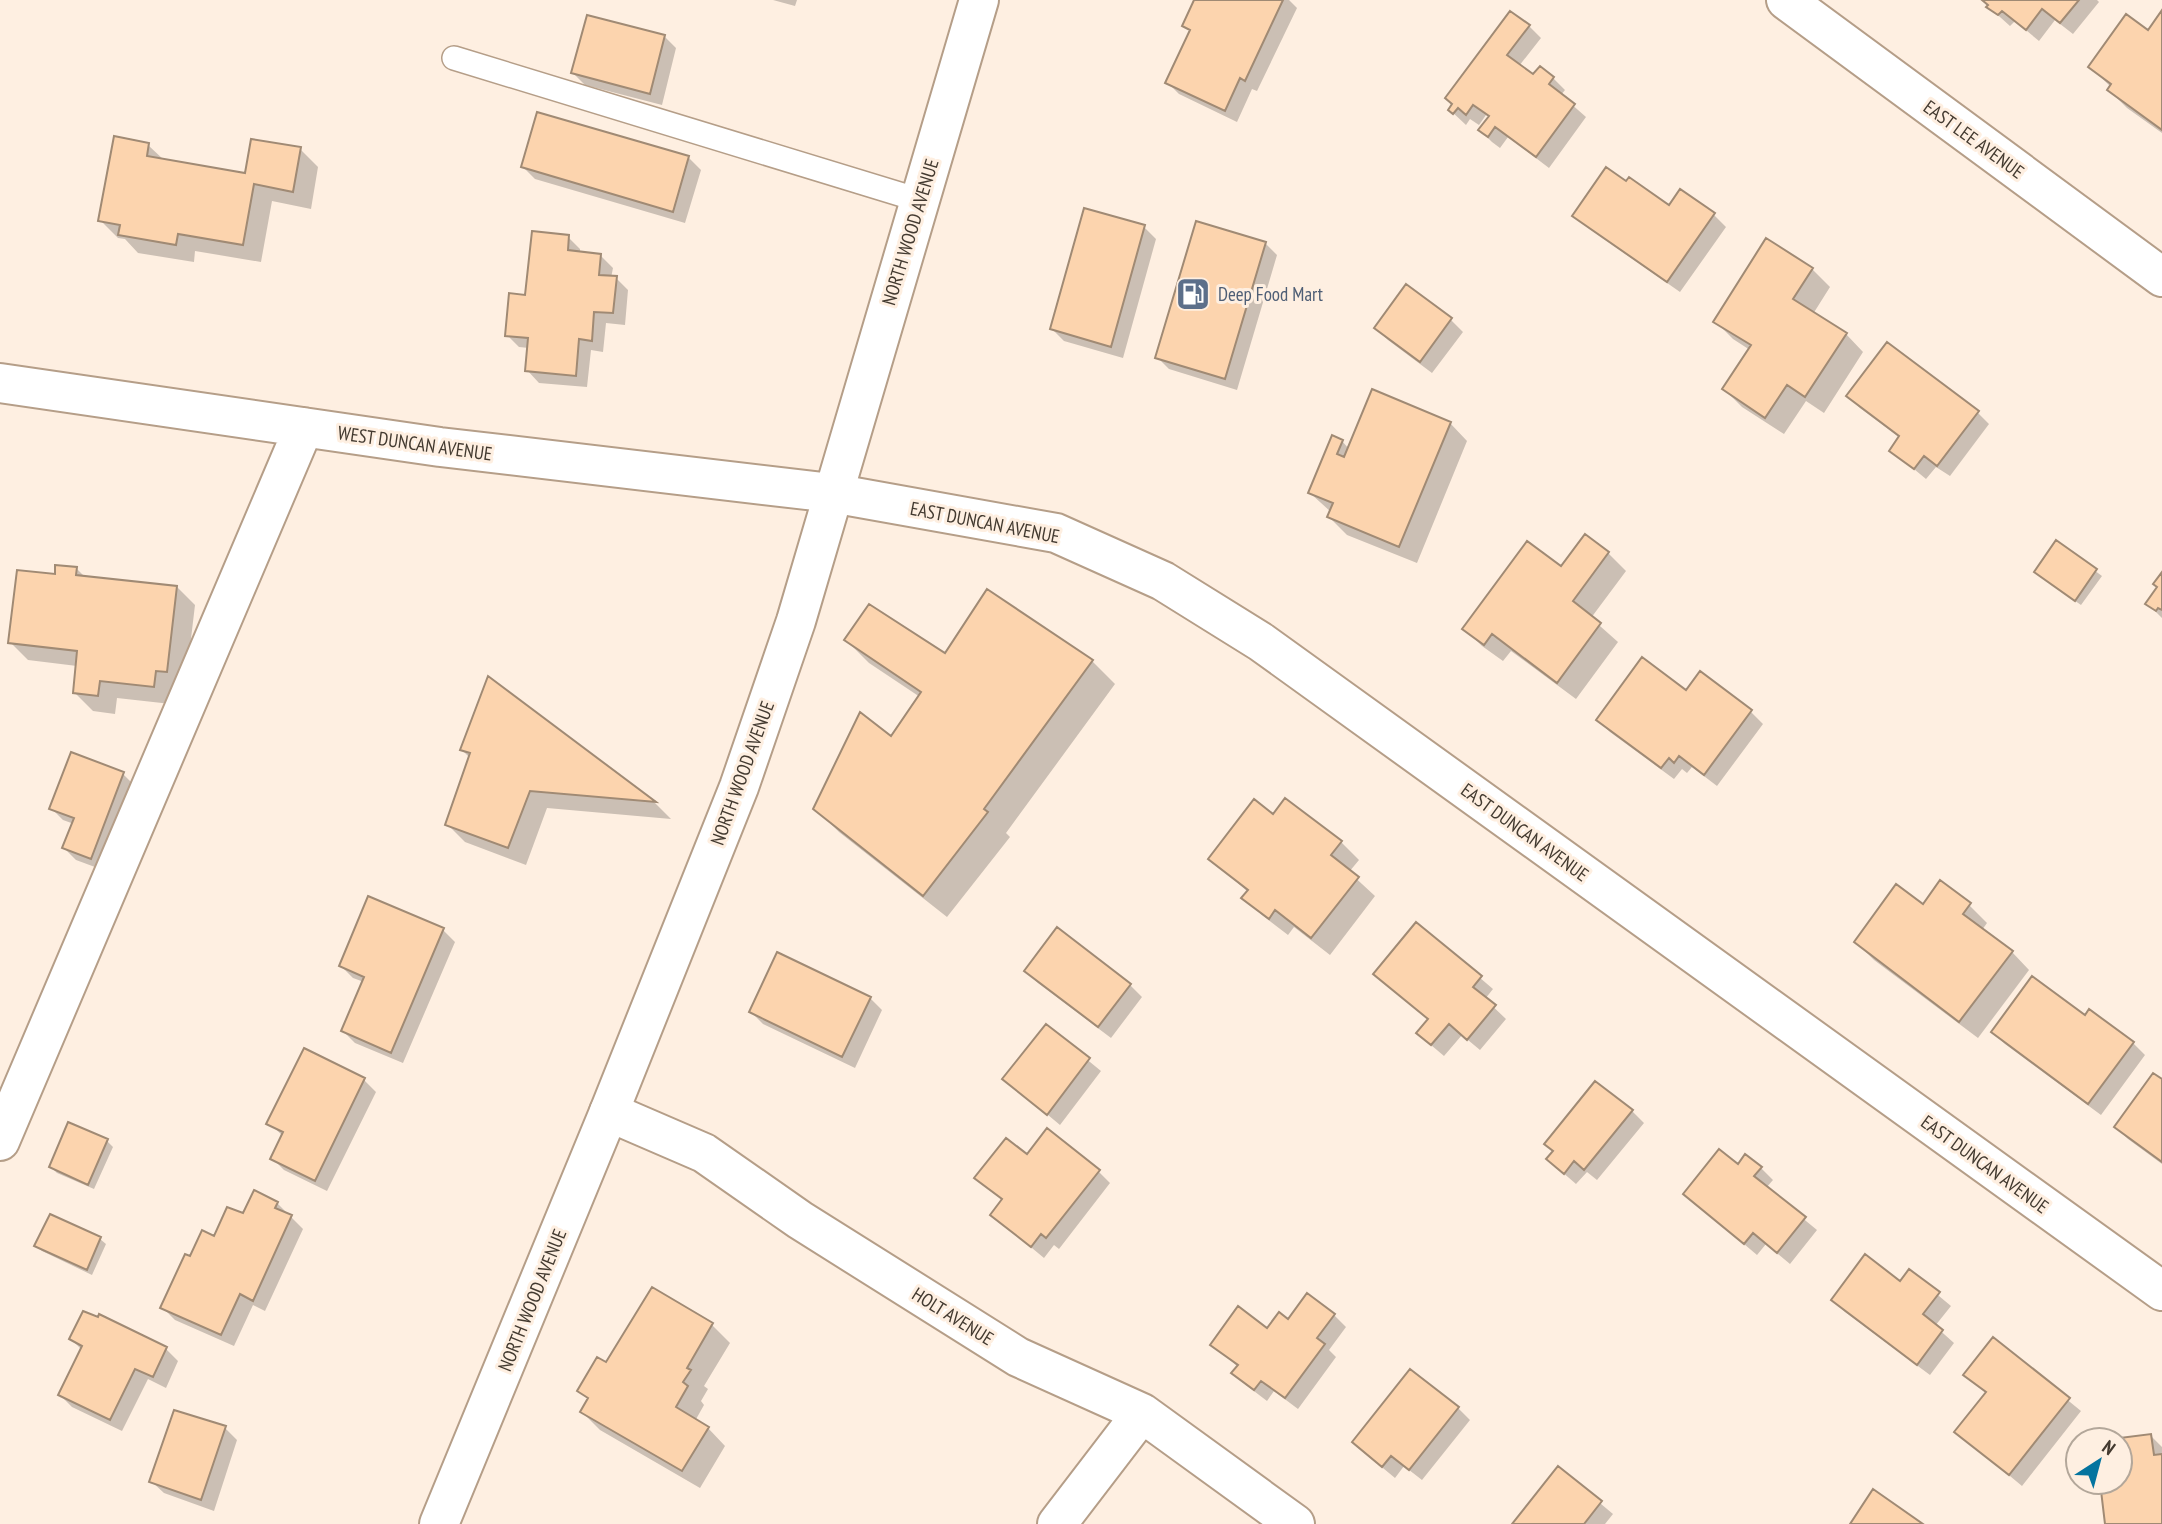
<svg xmlns="http://www.w3.org/2000/svg" width="2162" height="1524" font-family="'PT Sans Narrow',sans-serif">
	<rect width="100%" height="100%" fill="#feefe1"/>
	<path fill="#0003" d="M773,0H797L795,6Z
		M1196,0H1289L1297,8L1257,91L1252,89L1237,122L1179,94L1167,82L1191,32L1184,25Z
		M1981,0H2097L2099,2L2073,34L2055,20L2039,41L2015,21L2010,26Z
		M2162,13V133L2127,108L2109,90L2111,87L2090,67L2148,32Z
		M1529,26L1541,38L1519,66L1534,77L1540,69L1553,78L1565,90L1561,95L1586,117L1549,168L1508,137L1500,148L1492,142L1480,130L1490,118L1486,115L1479,125L1470,119L1466,125L1450,110Z
		M664,36L676,48L662,105L585,85L573,73Z
		M148,145L165,161L246,175L300,149L318,167L311,209L272,201L261,262L195,251L194,262L138,253L125,239L118,238L100,220Z
		M689,158L701,170L685,223L535,179L523,167Z
		M1669,207L1714,215L1726,227L1680,292L1587,227L1575,215Z
		M1144,227L1156,239L1123,358L1064,341L1052,329Z
		M568,237L580,249V253L600,255L613,268L611,278H616L628,290L625,325L606,323L603,352L591,350L587,387L539,383L527,370L529,348L519,347L507,335L527,296Z
		M1767,240L1812,269L1830,287L1813,314L1846,334L1863,352L1824,413L1806,401L1784,434L1742,407L1724,389L1750,350L1733,339L1715,321Z
		M1265,243L1277,255L1237,390L1169,369L1157,357Z
		M1406,287L1451,320L1463,332L1432,373L1388,340L1376,328Z
		M1848,396L1977,412L1989,424L1950,476L1936,467L1926,479L1891,450L1900,438L1860,408Z
		M1450,423L1467,441L1417,563L1347,535L1329,517L1331,512L1310,493L1342,441L1349,449Z
		M1585,537L1608,553L1626,571L1591,618L1618,642L1576,699L1511,651L1503,661L1482,646L1465,629L1562,568Z
		M2057,543L2102,576L2081,605L2042,578Z
		M77,569L86,578L177,587L195,605L185,689L171,704L117,698L115,714L93,711L75,693L77,666L28,660L10,642L56,576Z
		M2162,575V618L2148,604L2159,587Z
		M846,640L946,655L1092,661L1115,684L1006,833L1010,837L947,917L839,832L816,809L892,739L920,697L869,663Z
		M1700,674L1751,712L1763,724L1717,786L1692,767L1687,773L1682,769L1674,779L1610,732L1598,720L1686,693Z
		M488,679L655,803L671,819L547,808L526,865L465,842L447,824L470,758L462,750Z
		M123,774L135,786L103,870L76,860L64,848L74,824L63,820L51,808Z
		M1273,816L1341,842L1359,860L1349,872L1375,896L1330,955L1294,927L1288,935L1262,915L1244,897L1248,892L1211,859Z
		M1969,905L1987,923L1982,930L2012,952L2029,970L1978,1038L1874,960L1856,942L1923,906Z
		M1417,924L1493,989L1485,999L1506,1019L1480,1050L1462,1035L1444,1056L1431,1045L1429,1020L1376,974Z
		M443,930L455,942L403,1063L355,1043L343,1031L364,982L353,978L341,966Z
		M1026,971L1130,985L1142,997L1111,1038L1038,983Z
		M870,998L882,1010L855,1068L763,1024L751,1012Z
		M2085,1018L2133,1043L2145,1055L2101,1115L2005,1044L1993,1032Z
		M1046,1026L1101,1071L1060,1125L1005,1079Z
		M364,1080L376,1092L327,1191L284,1170L272,1158L283,1136L269,1123Z
		M2162,1081V1164L2128,1139L2116,1127Z
		M1632,1111L1644,1123L1597,1180L1587,1172L1576,1184L1561,1171Z
		M69,1125L107,1141L113,1147L94,1189L57,1173L51,1167Z
		M1027,1156L1098,1171L1110,1183L1059,1249L1054,1245L1044,1258L992,1215L1003,1200L977,1178Z
		M1738,1167L1761,1168L1773,1180L1766,1188L1817,1230L1790,1264L1766,1244L1757,1255L1685,1194Z
		M277,1203L303,1229L265,1311L253,1305L234,1346L175,1320L163,1308L191,1258L244,1216Z
		M50,1216L100,1239L106,1244L92,1275L42,1251L36,1246Z
		M1909,1271L1951,1306L1935,1326L1954,1343L1930,1375L1845,1312L1833,1300L1900,1283Z
		M652,1289L712,1325L730,1343L704,1386L708,1389L701,1401L704,1405L695,1421L708,1428L725,1446L700,1488L600,1430L582,1412L589,1400L579,1391L606,1365Z
		M1334,1315L1346,1327L1329,1350L1336,1357L1298,1409L1274,1391L1267,1401L1246,1385L1234,1373L1238,1367L1212,1344Z
		M100,1317L166,1349L178,1361L166,1388L148,1379L122,1431L72,1407L60,1395L82,1350L71,1339Z
		M1993,1339L2081,1411L2022,1486L1957,1432L1987,1394L1965,1375Z
		M1458,1408L1470,1420L1422,1480L1404,1466L1395,1478L1366,1454Z
		M225,1428L237,1440L214,1511L164,1493L151,1481Z
		M2150,1435L2162,1447V1524H2107L2101,1482H2120V1440H2117Z
		M1558,1468L1613,1514L1605,1524H1516Z"/>
	<path fill="#fcd4ae" stroke="#a08a74" stroke-width="2" d="M1194,0H1283L1245,81L1240,78L1225,111L1165,83L1190,30L1182,26Z
		M1982,0H2079L2060,23L2042,9L2026,30L2002,11L1998,15L1986,7L1988,5Z
		M2162,10V130L2107,90L2111,84L2088,67L2126,14L2148,30Z
		M1510,11L1530,25L1507,55L1533,74L1540,66L1554,77L1549,84L1575,104L1536,157L1495,127L1488,137L1478,130L1489,116L1473,105L1466,115L1458,108L1453,114L1448,110L1452,104L1445,98Z
		M587,15L665,35L650,94L571,73Z
		M537,112L689,156L673,212L521,167Z
		M114,136L149,143L147,156L245,173L251,139L301,147L293,192L254,184L243,245L178,234L176,245L118,235L120,225L98,221Z
		M1606,167L1626,181L1629,177L1669,205L1680,189L1715,213L1667,282L1572,216Z
		M1084,208L1145,225L1111,347L1050,329Z
		M1196,221L1266,242L1225,379L1155,358Z
		M532,231L569,235L568,250L601,254L599,275L617,276L613,313L594,312L592,341L579,339L576,376L525,371L528,338L505,336L509,293L525,295Z
		M1766,238L1813,268L1793,299L1847,333L1805,397L1787,385L1765,418L1722,389L1751,345L1713,322Z
		M1406,284L1452,318L1420,362L1374,328Z
		M1887,342L1979,411L1937,466L1924,456L1914,469L1889,451L1899,436L1846,396Z
		M1372,389L1451,422L1399,547L1327,517L1333,503L1308,493L1332,435L1343,440L1337,454L1344,457Z
		M1585,534L1609,552L1573,601L1601,623L1557,683L1492,634L1484,645L1462,629L1527,541L1561,566Z
		M2056,540L2097,569L2075,601L2034,572Z
		M55,565L77,567L76,575L177,586L167,672L156,671L154,687L100,681L98,696L73,693L77,651L8,643L17,570L55,574Z
		M2162,572V610L2158,608L2156,611L2145,604L2157,587L2153,584Z
		M987,589L1093,660L984,809L988,812L923,896L813,809L860,712L891,736L921,692L844,640L869,604L945,653Z
		M1642,657L1686,690L1700,671L1752,710L1704,775L1679,756L1674,763L1669,758L1661,768L1596,720Z
		M488,676L656,802L530,791L508,848L445,825L470,753L460,750Z
		M71,752L124,772L91,859L62,848L74,818L49,809Z
		M1285,798L1342,841L1331,855L1359,877L1311,938L1275,910L1269,919L1241,898L1248,890L1208,859L1254,799L1273,814Z
		M1940,880L1971,903L1963,914L2013,951L1959,1022L1854,942L1896,884L1923,904Z
		M368,896L444,928L391,1053L341,1031L364,977L339,966Z
		M1416,922L1482,976L1473,987L1496,1005L1467,1040L1449,1024L1431,1045L1416,1033L1428,1019L1373,974Z
		M1057,927L1131,984L1098,1027L1024,971Z
		M777,952L871,997L842,1057L749,1012Z
		M2032,976L2085,1015L2089,1009L2134,1042L2088,1104L1991,1032Z
		M1046,1024L1090,1058L1047,1115L1002,1079Z
		M304,1048L365,1078L315,1181L270,1159L283,1132L266,1124Z
		M2153,1073L2162,1079V1162L2114,1127Z
		M1595,1081L1633,1110L1584,1170L1574,1161L1564,1174L1546,1159L1553,1151L1544,1144Z
		M68,1122L108,1139L88,1185L49,1167Z
		M1047,1128L1100,1170L1046,1238L1041,1234L1031,1247L990,1215L1002,1199L974,1178L1006,1138L1027,1154Z
		M1719,1149L1738,1164L1745,1154L1762,1167L1754,1176L1806,1217L1777,1253L1753,1233L1744,1244L1683,1194Z
		M254,1190L278,1202L275,1208L292,1215L253,1301L240,1294L221,1335L160,1308L185,1254L190,1256L202,1230L214,1236L227,1207L243,1213Z
		M50,1214L101,1237L87,1270L34,1246Z
		M1865,1254L1900,1281L1909,1269L1940,1292L1923,1314L1943,1330L1917,1365L1831,1300Z
		M652,1287L713,1323L687,1368L691,1370L683,1382L688,1386L676,1407L709,1427L682,1471L580,1412L588,1398L577,1391L597,1357L606,1362Z
		M1307,1293L1335,1314L1317,1338L1325,1344L1285,1398L1261,1381L1254,1390L1231,1373L1238,1365L1210,1345L1238,1306L1267,1328L1279,1312L1288,1319Z
		M83,1311L98,1317L99,1314L167,1347L153,1377L135,1369L110,1420L58,1395L82,1346L69,1339Z
		M1993,1337L2070,1398L2009,1475L1954,1432L1986,1392L1963,1375Z
		M1410,1369L1459,1407L1409,1470L1391,1456L1382,1467L1352,1442Z
		M174,1410L226,1426L201,1500L149,1482Z
		M2151,1434L2154,1455L2162,1454V1524H2105L2100,1482H2120V1440H2104Z
		M1558,1466L1602,1501L1584,1524H1512Z
		M1873,1489L1923,1524H1850Z"/>
	<g fill="none" stroke-linecap="round" stroke-linejoin="round">
		<g stroke="#b59e88" stroke-width="26">
			<path id="lane" d="M454,58L919,200"/>
		</g>
		<g stroke="#b59e88" stroke-width="42">
			<path id="street" d="M1786,0L2162,277
				M0,383L440,447L832,493L1056,533L1163,581L1261,642L2162,1291
				M609,1112L704,1153L800,1220L1018,1357L1142,1413L1295,1524
				M0,1141L304,427
				M1057,1524L1142,1413"/>
		</g>
		<g stroke="#b59e88" stroke-width="42">
			<path id="secondary" d="M439,1524L609,1112L739,787L796,621L979,0"/>
		</g>
		<use href="#lane" stroke="#fff" stroke-width="23"/>
		<use href="#street" stroke="#fff" stroke-width="38"/>
		<use href="#secondary" stroke="#fff" stroke-width="38"/>
	</g>
	<defs>
		<g id="fuel-square" transform="scale(1.75)"><rect x="-9" y="-9" width="18" height="18" rx="4" fill="#5c6f8a" stroke="#feefe1"/><path d="M-5.5-6h7V0h2V4h1.3V-2.5L3-4.5l.8-.8L6-3V5H2.5V1h-1V6h-7ZM-4.2-4.7v3.2H.2V-4.7Z" fill="#fff"/></g>
	</defs>
	<g fill-rule="evenodd">
		<use href="#fuel-square" x="1193" y="294"/>
	</g>
	<g text-anchor="middle" dominant-baseline="central" stroke-width="6" stroke-linejoin="round" paint-order="stroke">
		<g font-size="19" fill="#433a30" stroke="#feefe1">
			<text transform="translate(1974 139) rotate(36)">EAST LEE AVENUE</text>
			<text transform="translate(910 232) rotate(-73)">NORTH WOOD AVENUE</text>
			<text transform="translate(415 443) rotate(8)">WEST DUNCAN AVENUE</text>
			<text transform="translate(985 522) rotate(11)">EAST DUNCAN AVENUE</text>
			<text transform="translate(742 773) rotate(-70)">NORTH WOOD AVENUE</text>
			<text transform="translate(1525 832) rotate(36)">EAST DUNCAN AVENUE</text>
			<text transform="translate(1985 1164) rotate(36)">EAST DUNCAN AVENUE</text>
			<text transform="translate(532 1300) rotate(-68)">NORTH WOOD AVENUE</text>
			<text transform="translate(953 1316) rotate(32)">HOLT AVENUE</text>
		</g>
		<g font-size="19" fill="#4e5e75" stroke="#feefe1" text-anchor="start">
			<text x="1218" y="294">Deep Food Mart</text>
		</g>
	</g>
	<g transform="translate(2099 1461) rotate(36)"><circle r="33" fill="#feefe1" stroke="#b3a79a" stroke-width="2"/>
	<path d="M0-5L12 26L0 18L-12 26Z" fill="#04749f"/>
	<text y="-10" font-size="19" font-weight="bold" text-anchor="middle" fill="#433a30">N</text>
	</g>
</svg>
